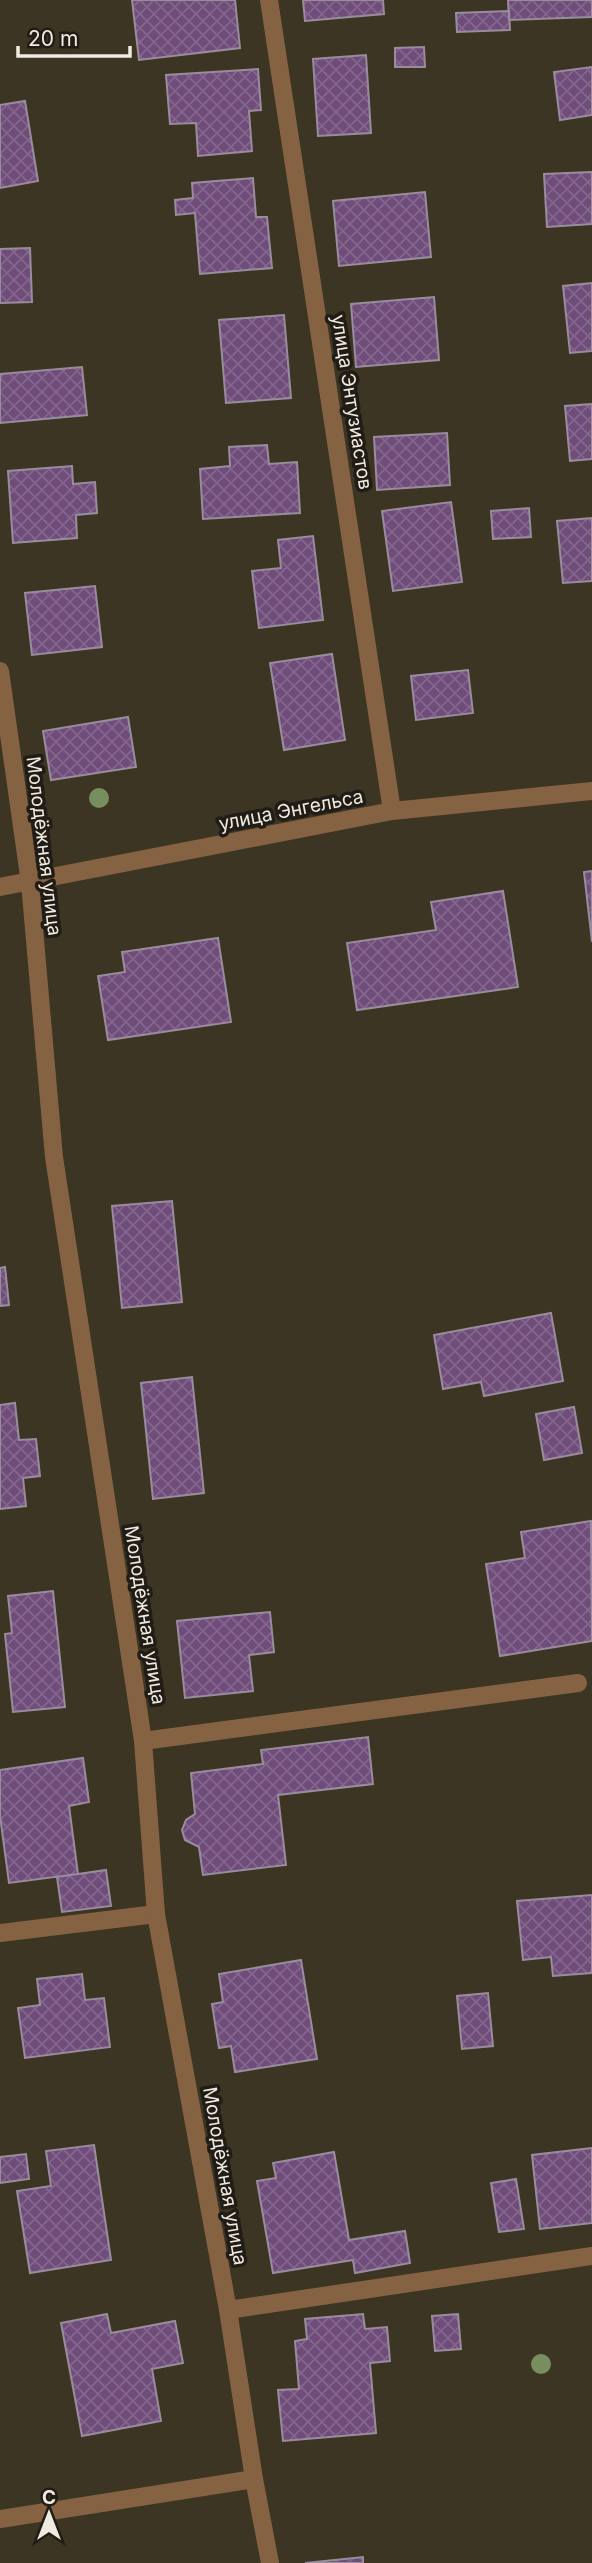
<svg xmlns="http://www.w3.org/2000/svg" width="592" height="2563" font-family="Inter,sans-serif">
	<defs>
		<pattern id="building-cross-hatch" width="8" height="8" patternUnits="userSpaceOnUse" patternTransform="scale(1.75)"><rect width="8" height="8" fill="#6f4c7a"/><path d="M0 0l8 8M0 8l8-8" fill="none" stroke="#84668d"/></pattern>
	</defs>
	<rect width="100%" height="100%" fill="#3d3524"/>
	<path fill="url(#building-cross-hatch)" stroke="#998c9d" stroke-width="2" d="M132,0H235L240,48L139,60Z
		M303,0H383L384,14L305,21Z
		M508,0H592V17L509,20Z
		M509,11L510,30L457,32L456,13Z
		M424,47L425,67H395V48Z
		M366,55L371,133L318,136L313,59Z
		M592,67V115L560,120L554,72Z
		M258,69L261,110L249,111L252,151L198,156L196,123L170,124L166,75Z
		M25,101L38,181L0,188V105Z
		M592,172V224L547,227L544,174Z
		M253,178L256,217H267L272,268L200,274L195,213L176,215L175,200L193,198L192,183Z
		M425,192L431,257L339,266L333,201Z
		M30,248L32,302L0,303V249Z
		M592,283V351L570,353L563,286Z
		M434,297L439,360L356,367L351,304Z
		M284,315L291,398L226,403L219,320Z
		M82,367L87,415L0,423V374Z
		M592,404V459L570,461L565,406Z
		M447,433L450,485L377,490L374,437Z
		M267,445L269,464L297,462L300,513L203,519L200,469L230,466L229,447Z
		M72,466L73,484L95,482L97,513L76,515L77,538L13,543L8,471Z
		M451,502L462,582L393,591L382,511Z
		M529,508L531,537L493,539L491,511Z
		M592,518V581L563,583L557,521Z
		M313,536L323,620L259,628L252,571L281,568L278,540Z
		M95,586L102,647L32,655L25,593Z
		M332,654L345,740L284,750L270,663Z
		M468,670L473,713L416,720L411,676Z
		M128,717L136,767L51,780L43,731Z
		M592,871V942L584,872Z
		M503,891L518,987L357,1010L347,943L436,930L431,902Z
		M218,938L231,1022L108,1040L98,976L125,972L122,952Z
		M172,1201L182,1302L122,1308L112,1206Z
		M5,1267L9,1305L0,1306V1268Z
		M551,1313L563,1381L484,1396L481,1382L443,1389L434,1335Z
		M192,1377L204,1493L153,1499L141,1383Z
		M15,1403L19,1440L36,1439L40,1476L23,1478L26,1506L0,1509V1405Z
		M574,1407L582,1453L544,1460L536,1414Z
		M591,1521L592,1641L500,1656L486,1564L525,1558L521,1532Z
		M53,1591L65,1707L13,1712L5,1634L12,1633L8,1596Z
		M270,1612L274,1652L249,1655L253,1691L185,1698L177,1621Z
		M368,1737L373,1784L278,1795L286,1865L203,1875L199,1847L185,1840L182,1830L186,1820L195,1814L191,1773L263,1764L261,1750Z
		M83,1758L89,1802L69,1806L78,1874L9,1883L0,1816V1770Z
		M106,1870L111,1906L62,1912L57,1877Z
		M592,1895V1973L553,1976L551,1957L523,1960L517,1901Z
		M301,1960L317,2059L235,2072L231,2046L219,2048L212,2004L223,2002L219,1974Z
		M82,1974L85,2000L104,1998L110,2047L25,2058L18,2008L40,2005L37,1979Z
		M488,1993L493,2046L462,2049L457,1996Z
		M94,2145L111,2260L30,2273L17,2191L51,2186L46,2151Z
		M592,2148V2223L540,2229L532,2155Z
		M334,2152L349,2240L405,2231L410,2263L355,2273L353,2260L273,2273L257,2181L276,2178L273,2163Z
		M26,2154L29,2179L0,2183V2157Z
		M516,2179L524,2229L499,2232L491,2183Z
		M107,2314L111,2333L175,2321L183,2363L152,2369L161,2421L82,2436L61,2323Z
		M363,2314L365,2329L387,2327L390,2361L370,2363L376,2433L283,2441L278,2390L299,2389L295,2341L307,2339L305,2319Z
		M458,2314L461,2349L435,2351L432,2316Z
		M363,2557V2563H305Z"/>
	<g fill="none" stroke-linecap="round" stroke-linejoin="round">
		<path stroke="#856342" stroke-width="18" d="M143,1741L578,1683
			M0,1933L156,1914
			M228,2310L592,2256
			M0,2519L254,2479"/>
		<path stroke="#856342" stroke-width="18" d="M269,0L392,811
			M0,671L30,883L54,1157L143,1741L156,1914L228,2310L254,2479L270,2563
			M0,887L392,811L592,791"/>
	</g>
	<g fill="#778f5e">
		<circle cx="99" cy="798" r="10"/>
		<circle cx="541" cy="2364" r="10"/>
	</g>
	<g text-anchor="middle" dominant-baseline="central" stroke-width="7" stroke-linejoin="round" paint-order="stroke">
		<g font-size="19" fill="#f0ebe1" stroke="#211d16">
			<text transform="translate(352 402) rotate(81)">улица Энтузиастов</text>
			<text transform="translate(291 810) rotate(-11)">улица Энгельса</text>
			<text transform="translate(44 846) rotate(83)">Молодёжная улица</text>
			<text transform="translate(145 1615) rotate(81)">Молодёжная улица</text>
			<text transform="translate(225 2176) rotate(80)">Молодёжная улица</text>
		</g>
	</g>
	<g transform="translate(49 2514)" stroke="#211d16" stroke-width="5" paint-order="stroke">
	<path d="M0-5L12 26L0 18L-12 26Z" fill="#f0ebe1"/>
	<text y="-10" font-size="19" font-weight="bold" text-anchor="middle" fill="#f0ebe1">С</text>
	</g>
	<path d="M18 46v10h112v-10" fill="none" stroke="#f0ebe1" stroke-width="3.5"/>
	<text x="28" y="46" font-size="21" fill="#f0ebe1" stroke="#211d16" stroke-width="5" paint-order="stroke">20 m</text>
</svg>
